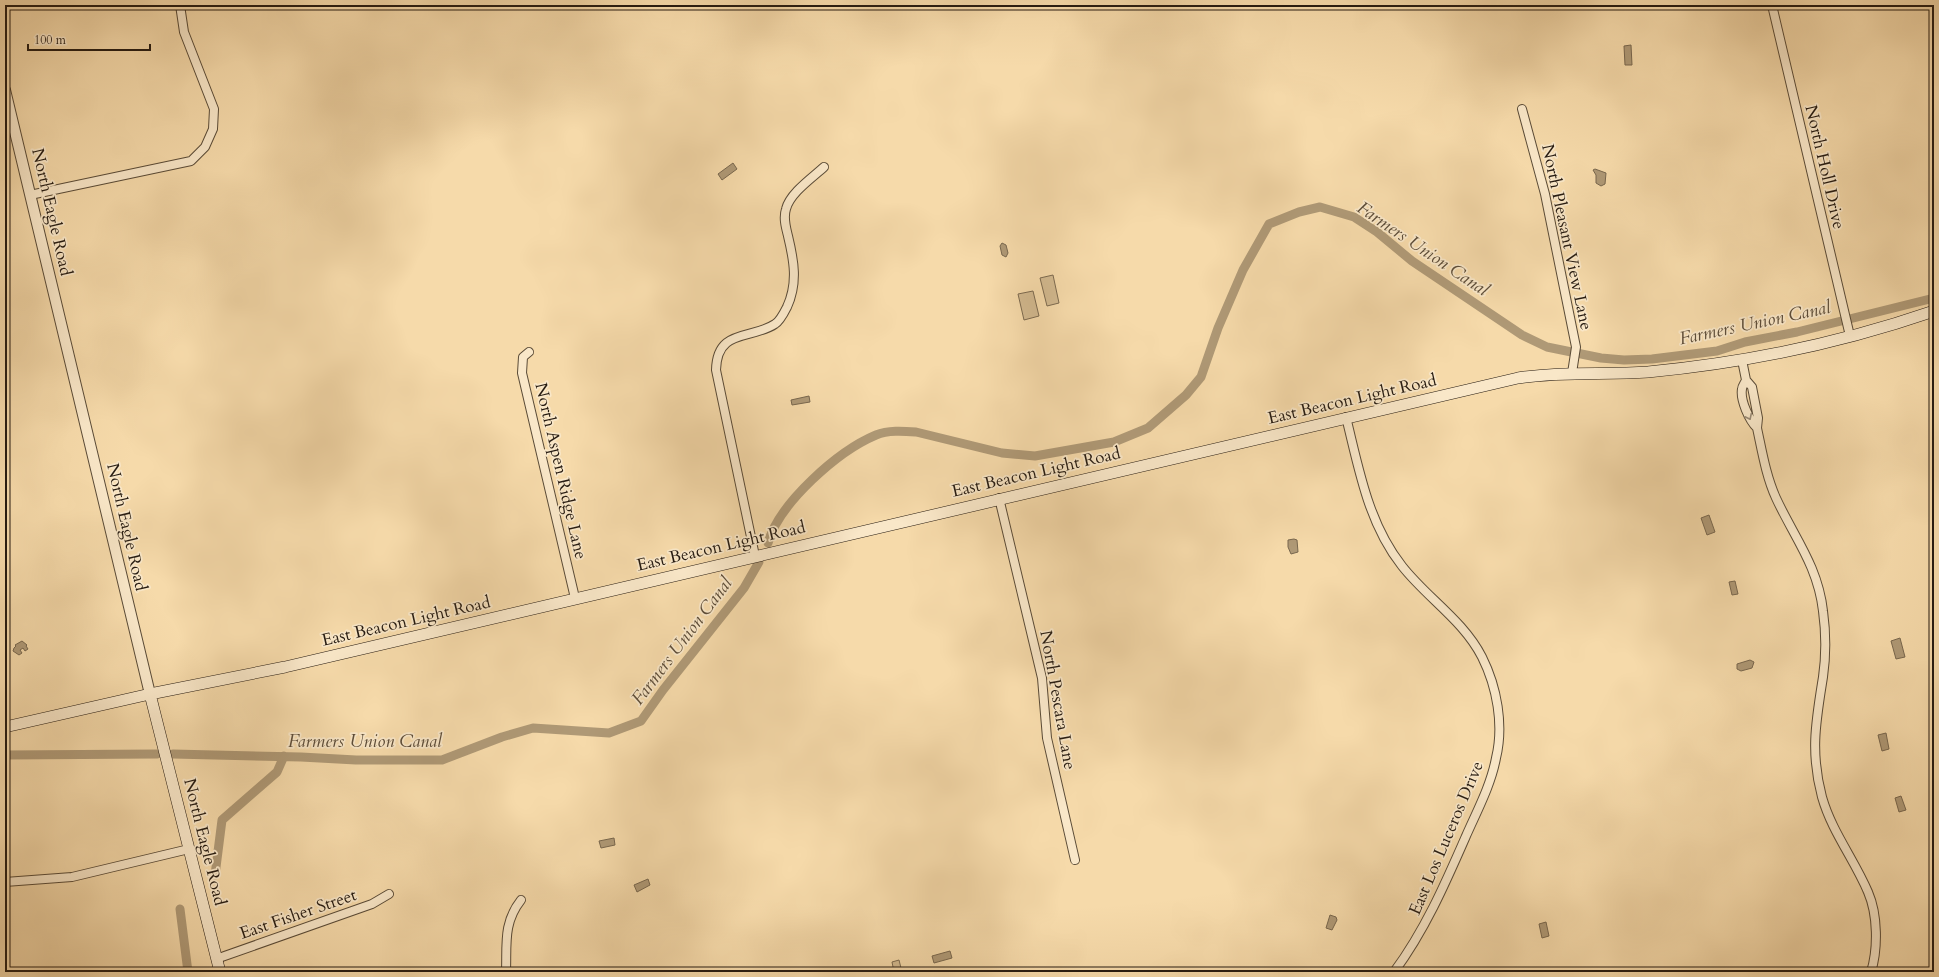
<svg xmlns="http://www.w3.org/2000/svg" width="1939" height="977" font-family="Cardo,serif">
	<rect width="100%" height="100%" fill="#f6daaa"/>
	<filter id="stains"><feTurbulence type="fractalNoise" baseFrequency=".005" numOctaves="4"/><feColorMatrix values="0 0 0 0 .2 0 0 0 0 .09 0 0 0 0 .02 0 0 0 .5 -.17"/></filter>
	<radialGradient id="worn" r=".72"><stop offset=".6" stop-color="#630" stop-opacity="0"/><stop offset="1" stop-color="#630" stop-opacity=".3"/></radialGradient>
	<path fill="#d3ba90" stroke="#7c6a50" d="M1053,275L1059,303L1047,306L1040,278Z
		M1033,291L1039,316L1024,320L1018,294Z
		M899,960L902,972H894L892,962Z"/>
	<path fill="#af9976" stroke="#78674e" d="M1631,45L1632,65H1625L1624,46Z
		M733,163L737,169L722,180L718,174Z
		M1595,169L1606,173L1605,184L1601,186L1596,183V175L1593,170Z
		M1002,243L1006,245L1008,253L1006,257L1002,255L1000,246Z
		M809,396L810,402L792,405L791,400Z
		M1709,515L1715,532L1707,535L1701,518Z
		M1294,539L1297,540L1298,552L1291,554L1288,547V540Z
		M1735,581L1738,594L1732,595L1729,582Z
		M1900,638L1905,657L1896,659L1891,641Z
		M22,641L27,645L26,646L28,649L25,651L23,648L20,650L22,653L19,655L13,651L14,648L16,646L15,645Z
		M1750,660L1754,662L1752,668L1741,671L1737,669V664Z
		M1886,733L1889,749L1882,751L1878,735Z
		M1901,796L1906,810L1899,812L1895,798Z
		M614,838L615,845L601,848L599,841Z
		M648,879L650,885L637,892L634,885Z
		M1330,915L1336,917L1337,920L1332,930L1326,928Z
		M1546,922L1549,936L1542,938L1539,924Z
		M950,951L952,958L934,963L932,956Z"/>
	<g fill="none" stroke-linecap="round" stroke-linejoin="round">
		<path stroke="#af9976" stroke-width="9" d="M768,543C779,503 838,451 876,435C888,430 903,431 916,432L1002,453L1035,456L1114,442L1148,428L1186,395L1201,377L1218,328L1243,270L1269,224L1299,212L1320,207L1354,217L1377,232L1412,261L1522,335L1547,347L1601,358L1624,360L1652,359L1717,351L1745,342L1797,332L1934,298
			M173,754L301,757L356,760H442L502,737L533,728L609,733L641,721L663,690L744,588L759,562
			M5,755L157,754
			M215,875L222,820L277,772L284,756
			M180,909L188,972"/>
		<g stroke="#5a4b37" stroke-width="10">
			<path id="minor" d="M1772,5L1850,336
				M1522,109L1545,194L1576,347L1572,373
				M30,195L191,161L205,147L213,129L214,109L184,32L180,5
				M529,352L523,357L522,373L575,598
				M1742,360L1746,380L1752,387L1758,418L1757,428C1749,420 1740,400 1742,389C1742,386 1745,383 1746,380
				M1346,417C1359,469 1368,523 1402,566C1427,598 1463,620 1482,657C1497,687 1504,725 1496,758C1491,785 1477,811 1466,836C1445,884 1425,930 1394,972
				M1757,428C1762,451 1766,476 1776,498C1794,537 1818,566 1823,611C1826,633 1826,656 1823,677C1816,721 1810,752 1822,797C1832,832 1854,859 1868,892C1878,915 1878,949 1871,972
				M999,498L1042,678L1047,738L1075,860
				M755,556L716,370C717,328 751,340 775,324C780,321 784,313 787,307C798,283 794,261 788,236C786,228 783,218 786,209C790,193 812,178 824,167
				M5,882L72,877L189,849
				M216,959L372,904L389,894
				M506,972C507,944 503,923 521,900"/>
		</g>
		<g stroke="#5a4b37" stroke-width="12">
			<path id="tertiary" d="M5,90L150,694"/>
		</g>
		<g stroke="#261b11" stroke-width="12">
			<path id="secondary" d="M150,694L220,972
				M5,727L150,694L285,667L1518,378C1561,371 1605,375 1648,372C1745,363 1841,343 1934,311"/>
		</g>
		<use href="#minor" stroke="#f9e7c8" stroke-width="8"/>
		<use href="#tertiary" stroke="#f9e7c8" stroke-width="10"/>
		<use href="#secondary" stroke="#f9e7c8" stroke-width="11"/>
	</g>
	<defs><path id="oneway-chevron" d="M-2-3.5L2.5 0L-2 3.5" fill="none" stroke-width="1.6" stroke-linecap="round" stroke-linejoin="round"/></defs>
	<use stroke="#9a8b76" href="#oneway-chevron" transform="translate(1749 417) rotate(64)"/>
	<g text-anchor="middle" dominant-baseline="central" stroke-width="3.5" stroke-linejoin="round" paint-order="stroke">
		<g font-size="17" fill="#261b11" stroke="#f9e7c8">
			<text transform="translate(1825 167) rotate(77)">North Holl Drive</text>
			<text transform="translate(52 212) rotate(77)">North Eagle Road</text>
			<text transform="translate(1567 237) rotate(78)">North Pleasant View Lane</text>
			<text transform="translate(1352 399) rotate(-13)">East Beacon Light Road</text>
			<text transform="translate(561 471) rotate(77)">North Aspen Ridge Lane</text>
			<text transform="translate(1036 472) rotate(-13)">East Beacon Light Road</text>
			<text transform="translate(127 527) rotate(77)">North Eagle Road</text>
			<text transform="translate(721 546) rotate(-13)">East Beacon Light Road</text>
			<text transform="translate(406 621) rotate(-13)">East Beacon Light Road</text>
			<text transform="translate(1058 700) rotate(80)">North Pescara Lane</text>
			<text transform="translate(1446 838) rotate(-67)">East Los Luceros Drive</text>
			<text transform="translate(205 842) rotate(76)">North Eagle Road</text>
			<text transform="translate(298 914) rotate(-19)">East Fisher Street</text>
		</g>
		<g font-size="18" font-style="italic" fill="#5d4d39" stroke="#f9e7c8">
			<text transform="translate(1423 249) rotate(34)">Farmers Union Canal</text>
			<text transform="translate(1755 323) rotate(-12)">Farmers Union Canal</text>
			<text transform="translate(682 641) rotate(-53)">Farmers Union Canal</text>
			<text x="365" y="741">Farmers Union Canal</text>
		</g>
	</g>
	<rect width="1939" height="977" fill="none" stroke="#f6daaa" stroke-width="20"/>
	<rect x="6" y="6" width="1927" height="965" fill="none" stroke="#261b11" stroke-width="2"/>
	<rect x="10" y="10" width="1919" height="957" fill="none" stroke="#261b11"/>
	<path d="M28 44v6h122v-6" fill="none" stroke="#261b11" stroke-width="2"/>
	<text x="34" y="44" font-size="12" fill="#261b11" stroke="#f9e7c8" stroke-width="3" paint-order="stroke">100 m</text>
	<rect width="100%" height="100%" filter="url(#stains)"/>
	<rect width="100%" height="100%" fill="url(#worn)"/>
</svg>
